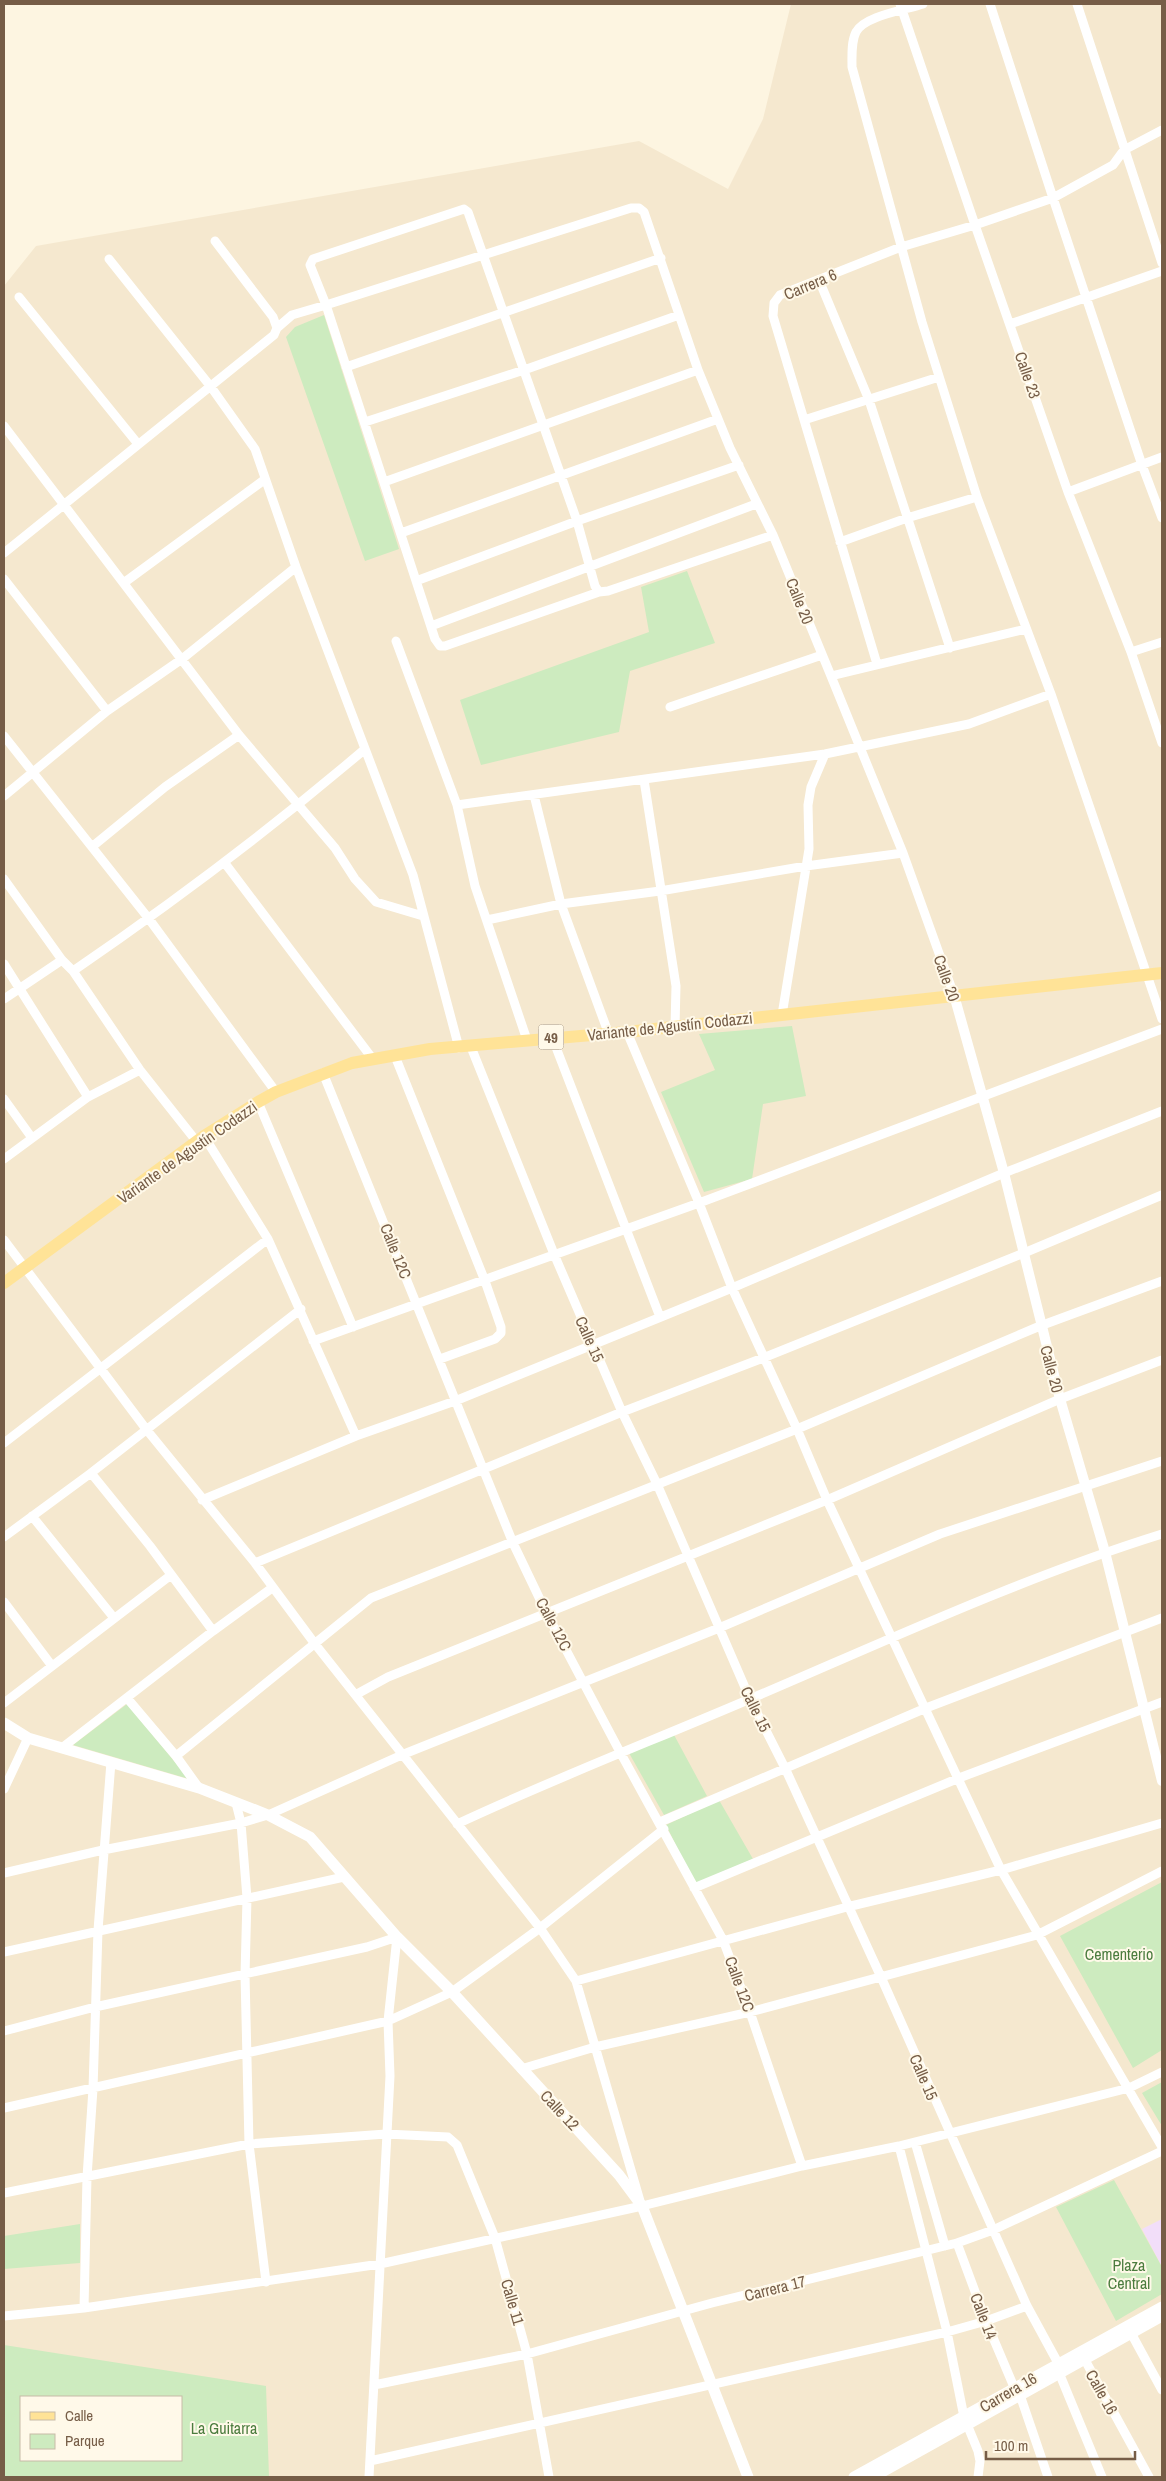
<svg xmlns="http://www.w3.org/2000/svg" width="1166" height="2481" font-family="'Archivo Narrow',sans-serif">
	<rect width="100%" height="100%" fill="#fdf5e1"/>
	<path fill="#f5e8cf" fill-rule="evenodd" d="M791,4H1162V2477H4V286L36,246L639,141L728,189L763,119ZM21,2397H181V2460H21Z"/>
	<path fill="#f2def9" d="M1162,2219V2267L1142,2229Z"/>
	<path fill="#cdebbf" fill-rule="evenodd" d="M324,315L399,549L365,561L286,337L295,327Z
		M687,571L715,643L630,671L619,732L481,765L460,700L649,632L641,587Z
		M792,1026L806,1096L763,1104L752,1179L704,1192L661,1092L715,1070L699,1034Z
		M127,1704L189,1779L73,1745Z
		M673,1733L707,1796L664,1815L629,1753Z
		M719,1800L753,1859L695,1884L666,1825Z
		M1162,1882V2050L1133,2068L1060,1936Z
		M1162,2082V2126L1142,2093Z
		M1114,2180L1162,2267V2294L1116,2321L1056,2207Z
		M80,2224V2263L4,2269V2236Z
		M4,2345L266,2386L269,2477H4ZM181,2397V2460H21V2397Z"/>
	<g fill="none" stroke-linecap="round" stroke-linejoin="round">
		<path stroke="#fff" stroke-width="9" d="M900,4L975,225L1068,492L1131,652L1162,743
			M923,4C905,10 864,16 856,32C851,42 852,56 852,67L922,322L977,497L1051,694L1162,1019
			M990,4L1053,198L1142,465L1162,518
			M1077,4L1162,263
			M109,259L211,387L255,449L296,567L413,875L459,1048
			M819,280L869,400L950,648
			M19,297L138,444
			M1010,324L1162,271
			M277,328L292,315L326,305L631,208H639L644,212L698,370L730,448L773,535L831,676L903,853L954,995
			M346,367L661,258
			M804,420L939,377
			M365,422L524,370L679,315
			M4,426L239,735L335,848L355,879L376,902L423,916
			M384,482L698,370
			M1068,492L1162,457
			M401,533L718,419
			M840,542L907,518L977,497
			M4,553L274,335L277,328L273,317L215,241
			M4,579L107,711
			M416,581L577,521L739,465
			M125,582L264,480
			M599,592L595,586L577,521L468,212L464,209L458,211L313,259L310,265L326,305L435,639L440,646H445L599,592L608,591L773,535
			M431,626L756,504
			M396,641L457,805L475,886L527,1040
			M1131,652L1162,642
			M877,664L773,316L774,303L780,295L901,247L975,225L1053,198L1113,165L1124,150L1162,130
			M831,676L1026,629
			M670,707L822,655
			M4,736L149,919L276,1092
			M644,780L676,986L675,1027
			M534,795L561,904L608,1032
			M4,796L107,711L182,659L296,567
			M457,805L825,754L969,724L1051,694
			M93,846L165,787L239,735
			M224,862L372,1058
			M4,879L62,960L73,971L140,1070L197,1142
			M487,920L561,904L660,891L806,866L903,853
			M4,964L88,1097
			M73,971C174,902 272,828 365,749
			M4,999L62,960
			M782,1015L809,849L808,805L811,787L825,754
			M627,1032L699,1203L732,1288L797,1429L827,1500L1001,1870L1162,2147
			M552,1037L660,1317
			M471,1047L554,1254L622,1412L657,1484L750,1699L785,1768L881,1977L1027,2306L1058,2363
			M395,1056L485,1281L501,1327V1333L495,1339L440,1359
			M323,1073L513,1543L546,1612L620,1752L723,1940L750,2012L802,2166
			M4,1099L32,1138
			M258,1102L353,1327
			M204,1136L268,1239L356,1436
			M4,1159L88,1097L140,1070
			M4,1240L146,1429L255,1563L315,1644L540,1928L576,1981L640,2201
			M313,1341L699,1203L1162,1029
			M4,1443L268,1239
			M91,1473L150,1546L213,1631
			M202,1500L356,1436L455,1401L732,1288L1004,1173L1162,1111
			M32,1516L114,1618
			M4,1537L91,1473L301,1309
			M255,1563L622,1412L763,1358L1024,1253L1162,1195
			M4,1602L52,1666
			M357,1694L388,1677L827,1500L1060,1399L1162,1360
			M127,1698L176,1756L199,1788
			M4,1703L171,1575
			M63,1747L213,1631L272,1588
			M176,1756L371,1598L797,1429L1040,1326L1162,1281
			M4,1789L28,1738
			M236,1803L241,1823L247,1898L245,1975L249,2144L266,2282
			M660,1822L926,1708L1162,1618
			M457,1824C553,1779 652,1741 750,1699C886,1641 1021,1578 1162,1534
			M4,1873L103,1850L241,1823L268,1815L404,1754L719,1628L940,1534L1162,1461
			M694,1888L959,1778L1162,1702
			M4,1952L344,1877
			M576,1981L847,1907L1001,1870L1162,1823
			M4,2031L95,2007L367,1947L397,1937L388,2021L390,2076L369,2477
			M521,2069L595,2047L750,2012L1037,1935L1162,1871
			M4,2108L388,2021L452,1992L540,1928L664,1829
			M915,2142L945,2246
			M899,2146L947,2332L964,2417L978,2451L980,2461L978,2477
			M4,2193L249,2144L386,2134L448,2137L457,2145L495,2238L527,2354L549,2477
			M957,2243L986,2321L1014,2387
			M84,2308L87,2177L93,2089L98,1930L111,1762
			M4,2316L84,2308L380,2264L642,2206L802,2166L899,2146L1129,2088L1162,2072
			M1131,2333L1162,2390
			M1085,2360L1149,2477
			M1060,2375L1102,2477
			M374,2385L527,2354L712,2303L957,2243L993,2230L1162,2151
			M1020,2395L1048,2477
			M370,2461L947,2332L986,2321L1027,2306"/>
		<path stroke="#fff" stroke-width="10" d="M954,995L1004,1173L1060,1399L1105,1552L1162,1781"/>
		<path stroke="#fff" stroke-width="11" d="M4,1723L28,1738L199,1788L268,1815L310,1837L397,1937L452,1992L619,2175L642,2206L748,2477
			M854,2477L1162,2307
			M873,2477L1162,2316"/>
		<path stroke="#ffe397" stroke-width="12" d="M4,1283L204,1136L258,1102L276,1092L352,1063L430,1049L627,1032L1162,973"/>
	</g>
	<g text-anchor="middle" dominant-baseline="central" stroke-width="4" stroke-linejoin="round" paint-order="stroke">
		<rect fill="#fff9e9" stroke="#9f8c78" stroke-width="1" x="538.5" y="1024.5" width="25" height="25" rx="4"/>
		<g font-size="15" font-weight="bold" fill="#765d47">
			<text x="551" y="1037">49</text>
		</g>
		<g font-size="16" fill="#765d47" stroke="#fff9e9">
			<text transform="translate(810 284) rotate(-23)">Carrera 6</text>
			<text transform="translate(1028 375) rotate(71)">Calle 23</text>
			<text transform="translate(800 601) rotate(68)">Calle 20</text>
			<text transform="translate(947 978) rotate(70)">Calle 20</text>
			<text transform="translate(670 1026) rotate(-6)">Variante de Agustín Codazzi</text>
			<text transform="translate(187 1152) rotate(-35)">Variante de Agustín Codazzi</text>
			<text transform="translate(396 1251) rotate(68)">Calle 12C</text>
			<text transform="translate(590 1339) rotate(66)">Calle 15</text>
			<text transform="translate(1052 1369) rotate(75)">Calle 20</text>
			<text transform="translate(554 1624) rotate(62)">Calle 12C</text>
			<text transform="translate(756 1709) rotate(64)">Calle 15</text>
			<text transform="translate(740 1984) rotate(70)">Calle 12C</text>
			<text transform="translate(924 2077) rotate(67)">Calle 15</text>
			<text transform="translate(560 2110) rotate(47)">Calle 12</text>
			<text transform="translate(775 2288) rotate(-14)">Carrera 17</text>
			<text transform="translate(513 2302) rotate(74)">Calle 11</text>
			<text transform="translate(984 2316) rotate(69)">Calle 14</text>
			<text transform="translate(1008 2392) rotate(-30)">Carrera 16</text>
			<text transform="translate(1102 2392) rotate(61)">Calle 16</text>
		</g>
		<g font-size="16" fill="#4b7c3e" stroke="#fff9e9">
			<text x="1119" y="1954">Cementerio</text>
			<text x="1129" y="2265">Plaza<tspan x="1129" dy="18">Central</tspan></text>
			<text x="224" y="2428">La Guitarra</text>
		</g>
	</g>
	<rect width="1166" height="2481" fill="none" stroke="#765d47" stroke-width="10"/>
	<rect x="20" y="2396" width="162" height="65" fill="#fff9e9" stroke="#c8bba8"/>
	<rect x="30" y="2412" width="25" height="8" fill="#ffe397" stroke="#c8bba8"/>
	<text x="65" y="2421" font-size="15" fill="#765d47">Calle</text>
	<rect x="30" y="2434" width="25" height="15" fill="#cdebbf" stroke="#c8bba8"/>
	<text x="65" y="2446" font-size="15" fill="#765d47">Parque</text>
	<path d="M986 2451v8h149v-8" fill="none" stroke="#765d47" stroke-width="2.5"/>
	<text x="994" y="2451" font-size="15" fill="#765d47" stroke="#fff9e9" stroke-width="4" paint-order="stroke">100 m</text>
</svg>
